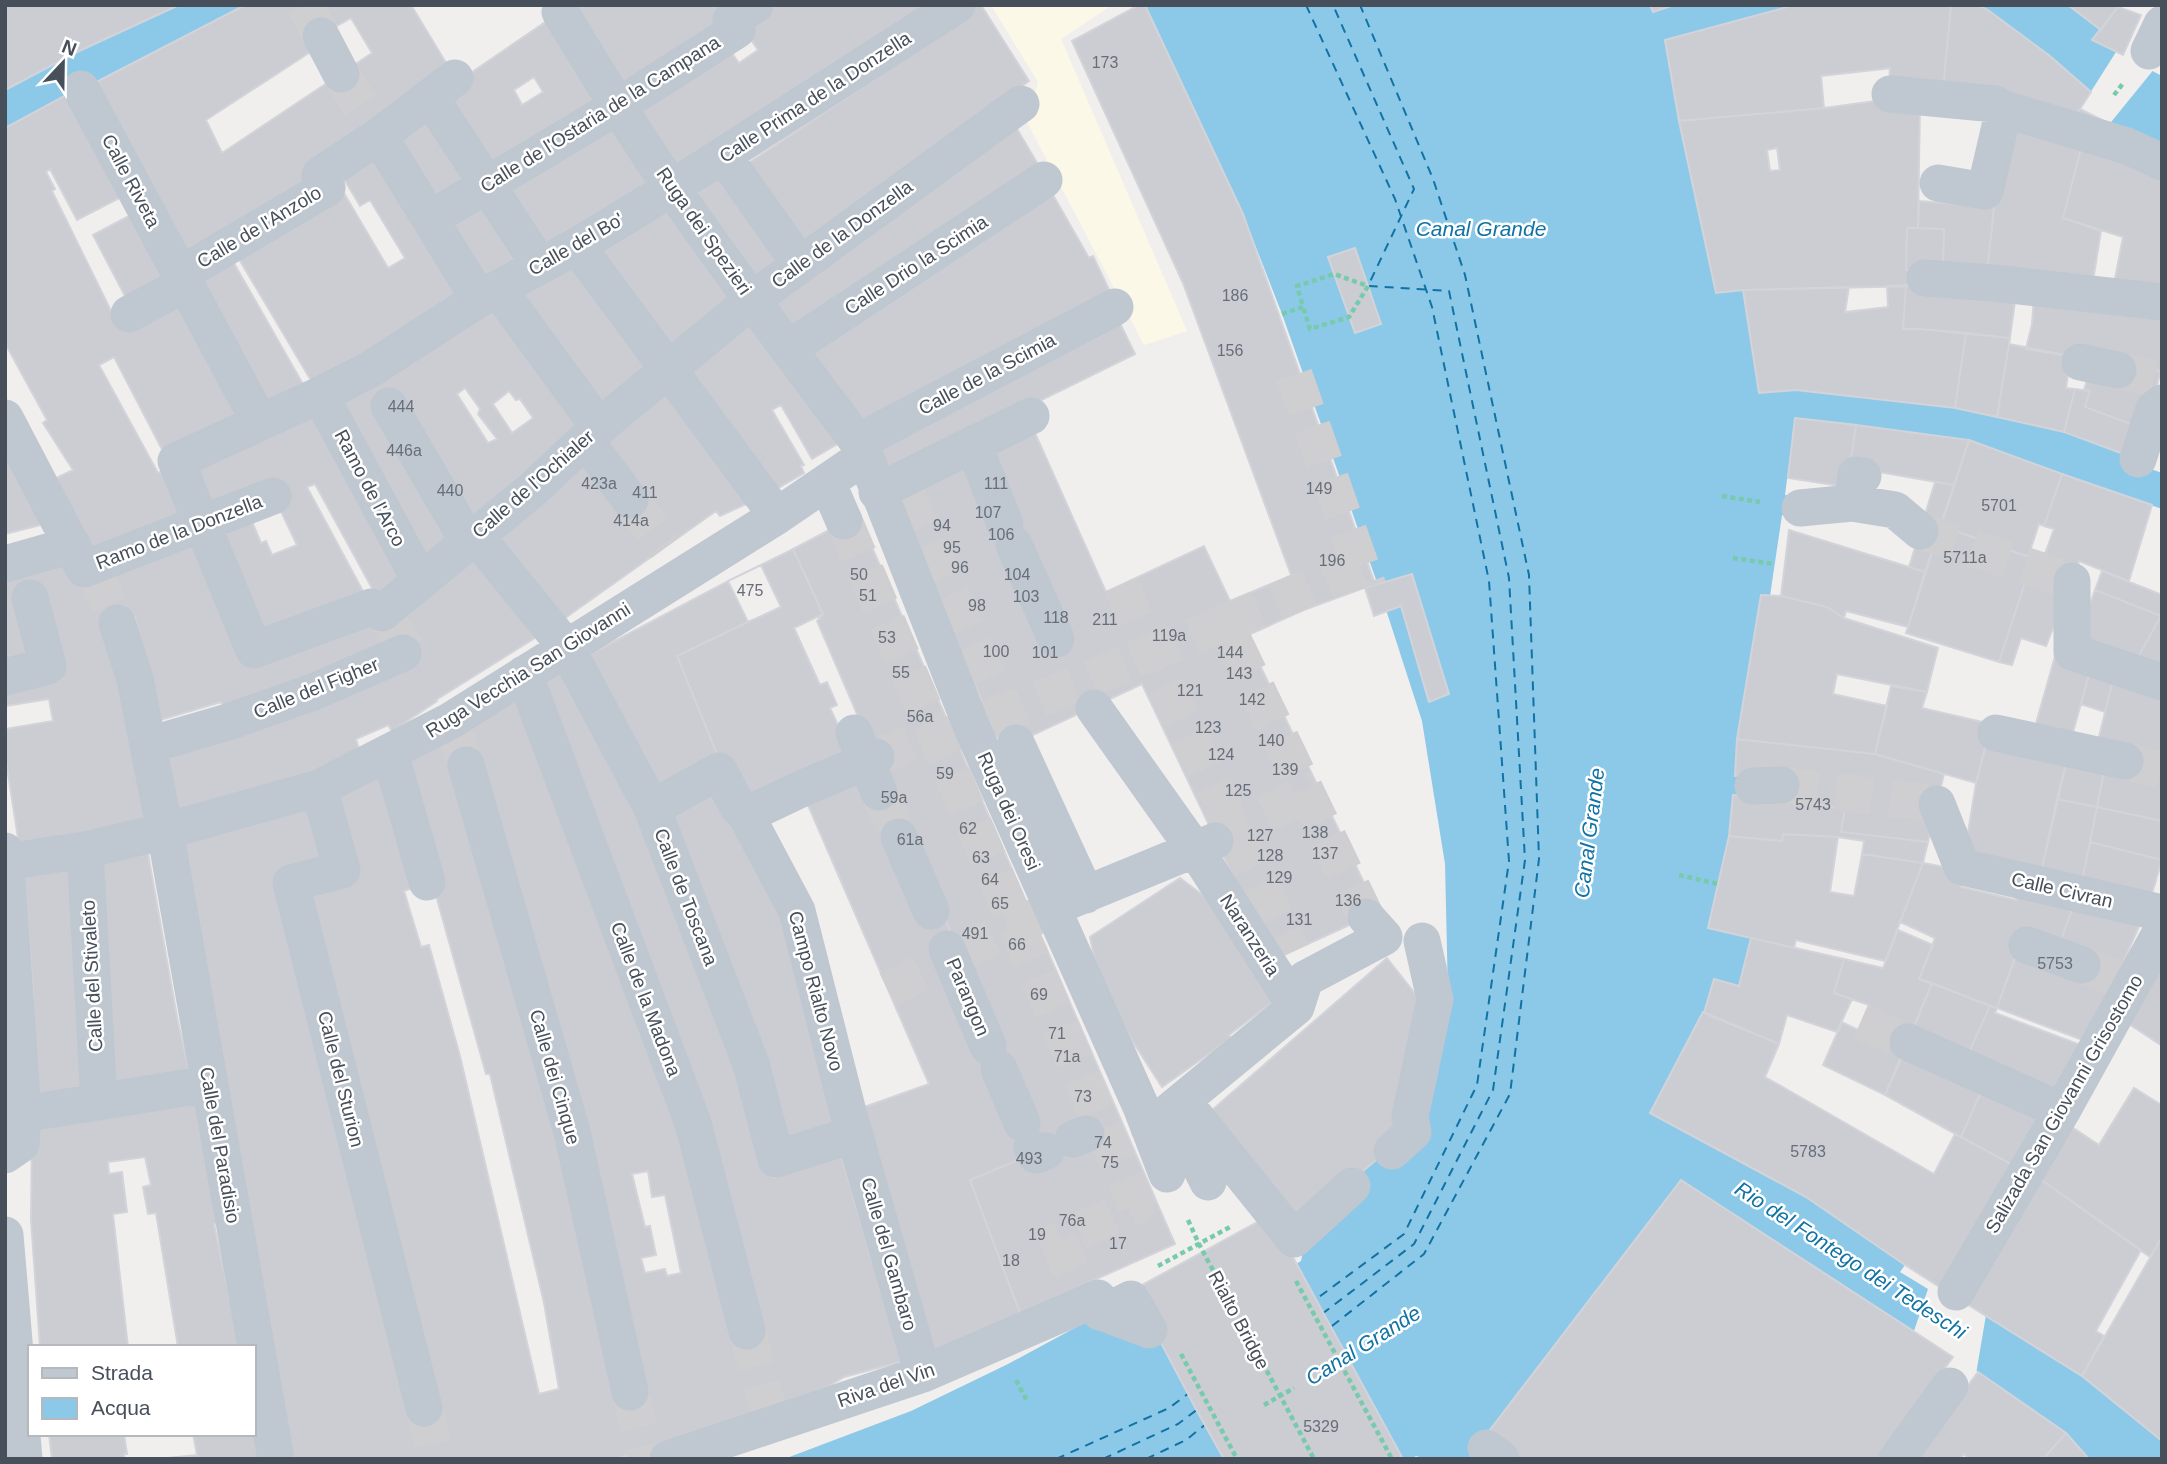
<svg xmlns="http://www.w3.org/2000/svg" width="2167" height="1464" font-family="Arial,sans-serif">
	<rect width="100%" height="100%" fill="#f1efee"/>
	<path fill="#fbf8e8" d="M991,5H1112L1061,39L1187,331L1144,345L1027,122L1038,82Z"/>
	<path fill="#8cc9e9" d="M179,5H245L5,128V90L77,52Z
		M1145,5H1650L1653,12L1674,5H1795L1679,121L1716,292L1743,290L1759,393L1796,390L1955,408L2064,432L2134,458L2140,465L2162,473V509L1969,440L1795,418L1785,495L1801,498L1799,517L1782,515L1770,596L1761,595L1737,740L1748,775L1747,796H1733L1729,836L1708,927L1751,938L1739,986L1714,979L1704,1013L1806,1197L1905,1265L2082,1376L2162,1441V1459H2089L2066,1433L1978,1372L1681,1180L1468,1459H1426L1416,1456L1411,1459H784L911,1411L1008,1364L1084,1323L1100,1329L1163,1340L1301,1261L1306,1236L1355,1178L1382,1155L1448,995L1445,864L1422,721L1379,588L1282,314L1243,214Z
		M1978,5H2068L2101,30L2093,40L2162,76V150L2080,109L2090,92L2050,56Z"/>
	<path fill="#f1efee" d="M2116,52L2123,55L2125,52L2155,68L2107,127L2078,112Z
		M1905,1265L1986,1315L1976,1374L1951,1360L1953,1357L1914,1331L1928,1289L1900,1272Z"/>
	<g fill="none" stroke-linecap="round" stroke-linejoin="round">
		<path stroke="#1172a4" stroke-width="2" stroke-dasharray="9 7" stroke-linecap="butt" d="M1306,5L1395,199L1432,307L1489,581L1509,861L1477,1085L1404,1234L1315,1300
			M1322,1314L1414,1244L1493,1090L1525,860L1509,578L1449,291L1368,286L1414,189L1333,5
			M1332,1326L1424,1254L1510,1094L1539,859L1529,575L1465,275L1433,179L1360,5
			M1056,1459L1169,1408L1189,1393
			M1103,1459L1178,1424L1198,1409
			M1146,1459L1186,1440L1206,1424"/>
	</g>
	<path fill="#cbcdd3" stroke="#d3d4da" stroke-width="2" fill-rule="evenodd" d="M5,5H179L77,52L5,90Z
		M245,5H411L454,76L318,182L179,264L87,87ZM351,18L372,53L222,153L206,120L315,49L311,41Z
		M571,5H739L630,95Z
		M772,5H942L675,170L632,104L726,45L739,63L758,50L741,25Z
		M974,5H981L1029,81L800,247L744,166L882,74Z
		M1139,5H1145L1243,214L1375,584L1304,610L1183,283L1072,41Z
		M1650,5H1674L1653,12Z
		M1795,5H1951L1943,91L1889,88L1890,68L1883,69L1821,76L1824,108L1679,121L1665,40Z
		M1951,5H1978L1988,10L2050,56L2091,92L2071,123L1943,91Z
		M2068,5H2119L2101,30Z
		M2118,7L2141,15L2123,55L2092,40Z
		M547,21L606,107L486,179L434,98ZM534,77L543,92L522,105L514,90Z
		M77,89L131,192L77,220L50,169L46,172L55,189L52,191L114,317L117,316L125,332L191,298L253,418L167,459L114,357L99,365L158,473L170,469L190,523L87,564L46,483L73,470L43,423L47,420L5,343V128Z
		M1890,99L1920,102L1918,228H1907L1906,270H1919L1918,286L1743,290L1716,293L1679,121L1824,108ZM1777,148L1780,170L1770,171L1767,150Z
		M429,106L467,191L433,212L387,132Z
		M2080,109L2162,150V295L2113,289L2123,237L2063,218L2083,141L2064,135Z
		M611,114L658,185L542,252L498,181Z
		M2009,119L2083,141L2063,218L2101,231L2092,287L1987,273L1994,207Z
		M1013,122L1043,173L794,334L765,297Z
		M373,145L469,299L316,389L236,254L342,190L388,268L405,258L370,200L360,206L338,169Z
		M721,177L782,263L751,285L690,199Z
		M1049,188L1089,258L1093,256L1115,302L864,432L806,350Z
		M484,193L527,259L480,289L439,221Z
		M1919,201L1994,207L1987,273L1943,271L1944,229L1918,228Z
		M669,209L736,302L666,358L591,256Z
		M140,210L174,273L126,298L93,235Z
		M1907,228L1944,229L1943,271L1906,270Z
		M1355,248L1381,324L1355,333L1328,257Z
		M569,255L653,370L597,413L505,292Z
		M231,258L308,393L262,416L193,279Z
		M1906,285L1903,329H1919L1966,333L1955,408L1796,390L1759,393L1743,290L1849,287L1845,312L1888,307L1887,286Z
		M1906,285L2016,294L2010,338L1919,329H1903Z
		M496,296L588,428L473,529L422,568L330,406ZM465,388L480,409L478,414L497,439L488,443L457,394ZM509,391L516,400L520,399L533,418L512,433L493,404Z
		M2034,296L2162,312L2161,371L2026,349L2032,324Z
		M1115,313L1135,354L889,475L871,441Z
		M745,314L841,442L812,459L781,405L772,410L804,465L801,466L804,473L768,494L677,370Z
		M1966,333L2010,338L1997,417L1955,408Z
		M2009,344L2071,356L2066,388L2075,389L2064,432L1997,417Z
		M2120,364L2161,371L2144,429L2085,407L2090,391L2084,390L2090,370Z
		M667,380L755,500L720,516L716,511L554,626L483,541Z
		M2075,389L2090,391L2085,407L2144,429L2134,458L2064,432Z
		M318,412L408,579L379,601L315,484L307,487L365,595L258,634L216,525L248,512L261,543L266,541L272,555L297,545L276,501L204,517L186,464Z
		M1795,418L1856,425L1847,487L1788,478Z
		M1856,425L1969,440L1954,485L1850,467Z
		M1035,433L1106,592L1204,546L1230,601L1292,575L1304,610L1246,636L1378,912L1273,960L1142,684L1003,749L894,499Z
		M1969,440L2062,474L2044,526L2039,524L2028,557L1941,526Z
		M5,445L52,522L5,534Z
		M2062,474L2152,505L2129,581L2079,561L2075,573L2042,562L2054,529L2044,526Z
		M1935,482L1954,485L1925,572L1909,567Z
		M858,515L1175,1244L1020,1313L970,1180L1023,1158L1010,1127L998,1042L817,621L823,614L793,549Z
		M1941,526L2033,558L1999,662L1906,633Z
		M1789,530L1925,572L1908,627L1846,611L1844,618L1827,607L1781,596Z
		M198,533L251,660L478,546L546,631L436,700L437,701L392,731L388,725L356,739L361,756L167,824L155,758L226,714L221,702L157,721L135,617L103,627L158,826L20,851L5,754V729L53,721L49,699L5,706V687L43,660L5,673V568Z
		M793,549L823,614L794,628L820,685L827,682L837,705L830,708L853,757L743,806L721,764L677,656L748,622L728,581Z
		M2033,558L2067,570L2062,605L2046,646L2021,638L2012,665L1999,662Z
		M761,565L781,607L748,622L728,581Z
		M2102,571L2162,595L2161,616L2095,590Z
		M1412,574L1449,694L1429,702L1401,606L1374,616L1365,588Z
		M728,581L748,622L677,656L721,764L655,801L577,661Z
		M2095,590L2161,616L2133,666L2074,646Z
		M1761,595L1781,596L1827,607L1844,618L1938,648L1927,692L1837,674L1833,694L1887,706L1875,754L1737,739Z
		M2162,614V675L2133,666Z
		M2056,653L2092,664L2070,743L2033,734Z
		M564,664L631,781L761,1112L774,1178L841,1155L872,1261L881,1259L911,1359L844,1377L827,1387L776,1405L616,1459H294L244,1218L214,1224L240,1347H178L156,1213L148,1214L143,1187L151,1185L145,1157L108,1162L109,1174L122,1172L127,1212L113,1214L128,1347H40L31,1220L32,1124L198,1094L173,834L313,799L333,864L305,887L351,874L324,789L385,764L421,885L404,891L421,947L429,945L460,1056L539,1394L559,1389L544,1303L490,1074H486L397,756L527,691L637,987L723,1294L734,1346L759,1339L532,682ZM648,1171L652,1197L665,1195L681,1273L667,1276L665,1269L645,1273L641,1258L656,1255L650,1226L645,1227L632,1174Z
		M2092,664L2115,672L2105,712L2081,704Z
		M2115,672L2162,689V775L2137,769L2096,749Z
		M1891,686L1927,692L1922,708L1991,724L1976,783L1875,754Z
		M1988,738L2068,756L2039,881L1963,863L1976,783Z
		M1737,739L1875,754L1944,774L1928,842L1841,832L1845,809L1781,798L1782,774L1735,776Z
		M2068,756L2105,766L2097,807L2057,799Z
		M2106,762L2162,775V821L2097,807Z
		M860,771L889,787L956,945L1010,1127L1023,1158L970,1180L1020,1313L923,1356L856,1110L929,1084L804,796Z
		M716,778L781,914L842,1123L776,1144L657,809Z
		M1733,795L1781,798L1845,809L1841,832L1928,842L1923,863L1862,854L1864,841L1838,837L1783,834L1782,841L1729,836Z
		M2057,799L2097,807L2080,891L2039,881Z
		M2097,807L2162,821V860L2090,842Z
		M1783,834L1838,837L1830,892L1854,896L1862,854L1923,863L1885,961L1796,940L1794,948L1708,928L1729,836L1782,841Z
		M2090,842L2162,860L2148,907L2080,891Z
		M147,848L178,1022L191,1079L105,1090L92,861Z
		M80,861L92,1094L33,1100V992L24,870Z
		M1923,863L1967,871L1961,887L2016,900L2022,883L2077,896L2058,948L2024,934L1997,1008L1919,979L1935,938L1900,922Z
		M1180,878L1204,896L1274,1001L1229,1035L1231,1038L1162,1087L1131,1039L1097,972L1090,937Z
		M2077,896L2145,913L2088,1042L1997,1008L2017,952L2058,948Z
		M1898,930L1933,945L1919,979L1932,983L1885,1095L1823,1065L1842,1022L1858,1030L1869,1005L1834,993L1844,959L1883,968Z
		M1751,938L1844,959L1834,993L1852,999L1837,1032L1787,1015L1779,1044L1704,1013L1714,979L1739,986Z
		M2162,955V1046L2123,1020Z
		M1387,958L1424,1005L1409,1132L1296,1228L1205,1116Z
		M1932,983L1990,1006L1965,1061L1910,1037Z
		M1990,1006L1997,1008L1995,1013L2086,1047L2057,1101L1965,1061Z
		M1703,1012L1779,1044L1765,1077L1934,1174L1955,1134L2020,1169L1946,1291L1905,1265L1806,1197L1650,1113Z
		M2123,1020L2162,1046V1102L2160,1104L2134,1088L2099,1145L2066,1123Z
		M2123,1020L2162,1046V1237L2150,1257L2036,1176Z
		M1906,1048L1985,1083L1961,1137L1885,1095Z
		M1985,1083L2051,1114L2020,1169L1961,1137Z
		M2036,1176L2141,1250L2096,1331L2104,1336L2082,1376L1962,1301Z
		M1681,1180L1953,1357L1878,1459H1518L1486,1435Z
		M1270,1215L1403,1459H1224L1197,1411L1133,1290Z
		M2162,1237V1441L2082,1376Z
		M1978,1372L2066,1433L2043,1459H1969L1964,1454L1960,1459H1913Z
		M2066,1433L2089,1459H2043Z
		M49,1434H124L127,1454H124V1459H52Z
		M193,1434H254L264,1459H158L197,1455Z"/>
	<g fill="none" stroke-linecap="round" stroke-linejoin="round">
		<path stroke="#cfcfd1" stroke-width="37" stroke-dasharray="37 18" stroke-linecap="butt" d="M305,5L321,36
			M341,74L379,136
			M2118,370L2158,380
			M1294,375L1368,587
			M906,494L1016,743
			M630,500L666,547
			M844,521L1136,1205L1058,1241L1079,1287
			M1920,531L2072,581
			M1360,566L1225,623L1366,917
			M94,571L117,623
			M1121,585L1151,654L1292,952
			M387,619L408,650L403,653
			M989,720L1225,623
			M450,721L466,765
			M876,757L949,728
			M2125,761L2162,770
			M1781,785L1937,804
			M879,792L899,837
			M1216,840L1318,788
			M960,954L1039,915
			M2082,965L2117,979
			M888,990L941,963
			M1861,1022L1908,1042
			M747,1331L772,1424
			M630,1392L646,1459
			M424,1408L436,1459"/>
		<path stroke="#77caac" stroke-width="4.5" stroke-dasharray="5 3.5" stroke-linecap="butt" d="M2114,95L2124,82
			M1282,314L1303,307L1297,286L1334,274L1368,286L1349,317L1310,329L1303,307
			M1722,496L1760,502
			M1733,558L1774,564
			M1679,875L1718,884
			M1188,1220L1199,1244L1314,1459
			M1158,1266L1230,1227
			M1296,1281L1392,1459
			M1181,1354L1237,1459
			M1016,1380L1027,1401
			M1264,1405L1294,1388"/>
		<path stroke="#bfc7d0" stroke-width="37" d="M957,5L672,188L577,246L479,299L369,370L320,395L176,461L254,650L371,607L382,613L533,489L599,427L752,300L1021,104
			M321,36L341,74
			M2149,51L2162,24
			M81,89L259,421
			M1890,94L1995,104L2004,109L2127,146L2162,162
			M430,97L540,266
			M379,136L479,299
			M723,155L800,264
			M1938,183L1985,191L2004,109
			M430,219L618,106L737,30L731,20L755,5
			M577,246L777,516
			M181,274L327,188L320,175L379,136L455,78
			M1925,278L1993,283L2162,302
			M498,289L599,427
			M129,314L187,283
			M788,349L1044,180
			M2080,362L2118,370
			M320,395L420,580
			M389,406L468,541
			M5,418L84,569L273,496
			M585,440L630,500
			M858,442L1115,307
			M973,444L1005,524
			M865,456L972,728L1142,1109L1167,1174
			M2138,459L2154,409L2162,403
			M827,482L844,521
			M877,492L1031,416
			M1852,503L1856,475L1863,476
			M1800,508L1852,503L1895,510L1920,531
			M475,535L566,647L652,808L751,1064L776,1159L855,1134
			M1014,545L1056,639
			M5,564L72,545
			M2072,581V652L2162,682
			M117,623L135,679L165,831L276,1459
			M524,674L693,1123L747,1331
			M5,677L48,666L30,598
			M1094,708L1204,863L1296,1007
			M854,733L879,792
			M1996,733L2125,761
			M1016,743L1086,895
			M149,745L228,722L313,692L403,653
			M390,753L427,882
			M466,765L572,1132L630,1392
			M1753,786L1781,785
			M319,788L342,870L291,883L424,1408
			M1937,804L1962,867L2162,913
			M652,808L719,771L738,807L746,815L797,911L848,1112L923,1374
			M746,815L801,789L876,757
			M899,837L931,911
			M85,850L99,1102
			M5,851L23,1114L21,1144L5,1155
			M5,862L85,850L165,831L319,788L450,721L777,516L865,456L858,442C795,358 731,274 672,188C632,131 596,71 560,12
			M1052,908L1215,841
			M2027,945L2082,965
			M947,949L988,1046
			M1908,1042L2062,1111
			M999,1069L1022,1123
			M1183,1101L1294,1239L1352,1186
			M23,1114L209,1084
			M1174,1114L1208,1182
			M1149,1128L1296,1007L1305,979L1384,937L1366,917
			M1073,1139L1086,1134
			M1032,1148L1036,1155L1046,1151
			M1392,1151L1413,1132L1410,1117L1435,999L1422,941
			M5,1235L24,1459
			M1956,1292L2062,1111L2161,932L2162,913
			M1094,1300L1100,1312L1104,1313L1149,1330L1131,1299L1104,1313
			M1486,1448L1501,1459
			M668,1459L923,1374L1098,1298
			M1897,1459L1950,1386"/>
	</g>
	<g text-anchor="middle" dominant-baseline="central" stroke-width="5" stroke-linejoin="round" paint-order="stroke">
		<g font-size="16" fill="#686e79">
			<text x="1105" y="62">173</text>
			<text x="1235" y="295">186</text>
			<text x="1230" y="350">156</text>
			<text x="401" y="406">444</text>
			<text x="404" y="450">446a</text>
			<text x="599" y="483">423a</text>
			<text x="996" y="483">111</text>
			<text x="1319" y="488">149</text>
			<text x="450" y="490">440</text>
			<text x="645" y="492">411</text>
			<text x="1999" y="505">5701</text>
			<text x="988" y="512">107</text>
			<text x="631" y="520">414a</text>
			<text x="942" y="525">94</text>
			<text x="1001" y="534">106</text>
			<text x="952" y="547">95</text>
			<text x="1965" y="557">5711a</text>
			<text x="1332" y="560">196</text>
			<text x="960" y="567">96</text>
			<text x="859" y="574">50</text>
			<text x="1017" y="574">104</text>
			<text x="750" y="590">475</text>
			<text x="868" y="595">51</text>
			<text x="1026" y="596">103</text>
			<text x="977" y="605">98</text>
			<text x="1056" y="617">118</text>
			<text x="1105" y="619">211</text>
			<text x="1169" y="635">119a</text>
			<text x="887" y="637">53</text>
			<text x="996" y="651">100</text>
			<text x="1045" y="652">101</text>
			<text x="1230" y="652">144</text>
			<text x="901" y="672">55</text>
			<text x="1239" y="673">143</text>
			<text x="1190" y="690">121</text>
			<text x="1252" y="699">142</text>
			<text x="920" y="716">56a</text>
			<text x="1208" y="727">123</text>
			<text x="1271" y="740">140</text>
			<text x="1221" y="754">124</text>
			<text x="1285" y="769">139</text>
			<text x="945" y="773">59</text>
			<text x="1238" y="790">125</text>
			<text x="894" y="797">59a</text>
			<text x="1813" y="804">5743</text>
			<text x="968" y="828">62</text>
			<text x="1315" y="832">138</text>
			<text x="1260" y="835">127</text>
			<text x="910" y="839">61a</text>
			<text x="1325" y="853">137</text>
			<text x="1270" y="855">128</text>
			<text x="981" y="857">63</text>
			<text x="1279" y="877">129</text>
			<text x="990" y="879">64</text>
			<text x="1348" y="900">136</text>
			<text x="1000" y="903">65</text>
			<text x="1299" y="919">131</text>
			<text x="975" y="933">491</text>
			<text x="1017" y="944">66</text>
			<text x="2055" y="963">5753</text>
			<text x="1039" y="994">69</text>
			<text x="1057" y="1033">71</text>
			<text x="1067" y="1056">71a</text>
			<text x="1083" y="1096">73</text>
			<text x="1103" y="1142">74</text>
			<text x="1808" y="1151">5783</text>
			<text x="1029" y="1158">493</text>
			<text x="1110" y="1162">75</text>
			<text x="1072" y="1220">76a</text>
			<text x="1037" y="1234">19</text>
			<text x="1118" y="1243">17</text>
			<text x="1011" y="1260">18</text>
			<text x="1321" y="1426">5329</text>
		</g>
		<g font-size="19" fill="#474f5b" stroke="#fff">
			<text transform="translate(815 97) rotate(-33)">Calle Prima de la Donzella</text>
			<text transform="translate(600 114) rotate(-32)">Calle de l'Ostaria de la Campana</text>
			<text transform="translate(131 181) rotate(62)">Calle Riveta</text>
			<text transform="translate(259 227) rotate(-31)">Calle de l'Anzolo</text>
			<text transform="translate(704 231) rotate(55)">Ruga dei Spezieri</text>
			<text transform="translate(842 234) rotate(-36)">Calle de la Donzella</text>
			<text transform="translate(576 244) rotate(-30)">Calle del Bo'</text>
			<text transform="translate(916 265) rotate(-33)">Calle Drio la Scimia</text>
			<text transform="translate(987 374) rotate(-28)">Calle de la Scimia</text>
			<text transform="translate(533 484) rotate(-41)">Calle de l'Ochialer</text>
			<text transform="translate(370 488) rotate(62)">Ramo de l'Arco</text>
			<text transform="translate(179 532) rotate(-21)">Ramo de la Donzella</text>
			<text transform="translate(528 670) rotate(-32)">Ruga Vecchia San Giovanni</text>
			<text transform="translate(316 688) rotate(-22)">Calle del Figher</text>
			<text transform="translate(1009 811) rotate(66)">Ruga dei Oresi</text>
			<text transform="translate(2062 890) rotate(13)">Calle Civran</text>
			<text transform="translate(686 897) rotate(69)">Calle de Toscana</text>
			<text transform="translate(1250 935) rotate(57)">Naranzeria</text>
			<text transform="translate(92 976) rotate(-93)">Calle del Stivaleto</text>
			<text transform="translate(816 991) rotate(75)">Campo Rialto Novo</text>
			<text transform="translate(968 997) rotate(67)">Parangon</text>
			<text transform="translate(646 999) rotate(69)">Calle de la Madona</text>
			<text transform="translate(555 1077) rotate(74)">Calle dei Cinque</text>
			<text transform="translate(341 1079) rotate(76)">Calle del Sturion</text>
			<text transform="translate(2064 1104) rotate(-60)">Salizada San Giovanni Grisostomo</text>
			<text transform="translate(220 1145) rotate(80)">Calle del Paradisio</text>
			<text transform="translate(889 1254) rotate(74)">Calle del Gambaro</text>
			<text transform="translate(1239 1320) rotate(62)">Rialto Bridge</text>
			<text transform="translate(886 1385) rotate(-19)">Riva del Vin</text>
		</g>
		<g font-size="21" font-style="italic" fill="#1172a4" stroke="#fff">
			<text x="1481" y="228">Canal Grande</text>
			<text transform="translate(1589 833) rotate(-83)">Canal Grande</text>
			<text transform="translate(1851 1260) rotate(33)">Rio del Fontego dei Tedeschi</text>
			<text transform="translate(1363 1345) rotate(-32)">Canal Grande</text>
		</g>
	</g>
	<rect width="2167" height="1464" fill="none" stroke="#474f5b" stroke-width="14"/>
	<rect x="28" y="1345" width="228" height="91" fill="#ffffff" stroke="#b5b9bd" stroke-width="2"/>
	<rect x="42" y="1368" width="35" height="10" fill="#bfc7d0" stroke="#b5b9bd" stroke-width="2"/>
	<text x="91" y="1380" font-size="21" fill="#474f5b">Strada</text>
	<rect x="42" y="1398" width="35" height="21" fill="#8cc9e9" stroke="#b5b9bd" stroke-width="2"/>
	<text x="91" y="1415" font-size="21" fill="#474f5b">Acqua</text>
	<g transform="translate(63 63) rotate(22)" stroke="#ffffff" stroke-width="5" paint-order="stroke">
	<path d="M0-5L12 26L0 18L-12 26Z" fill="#474f5b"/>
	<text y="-10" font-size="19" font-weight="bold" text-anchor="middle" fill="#474f5b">N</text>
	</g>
</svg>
